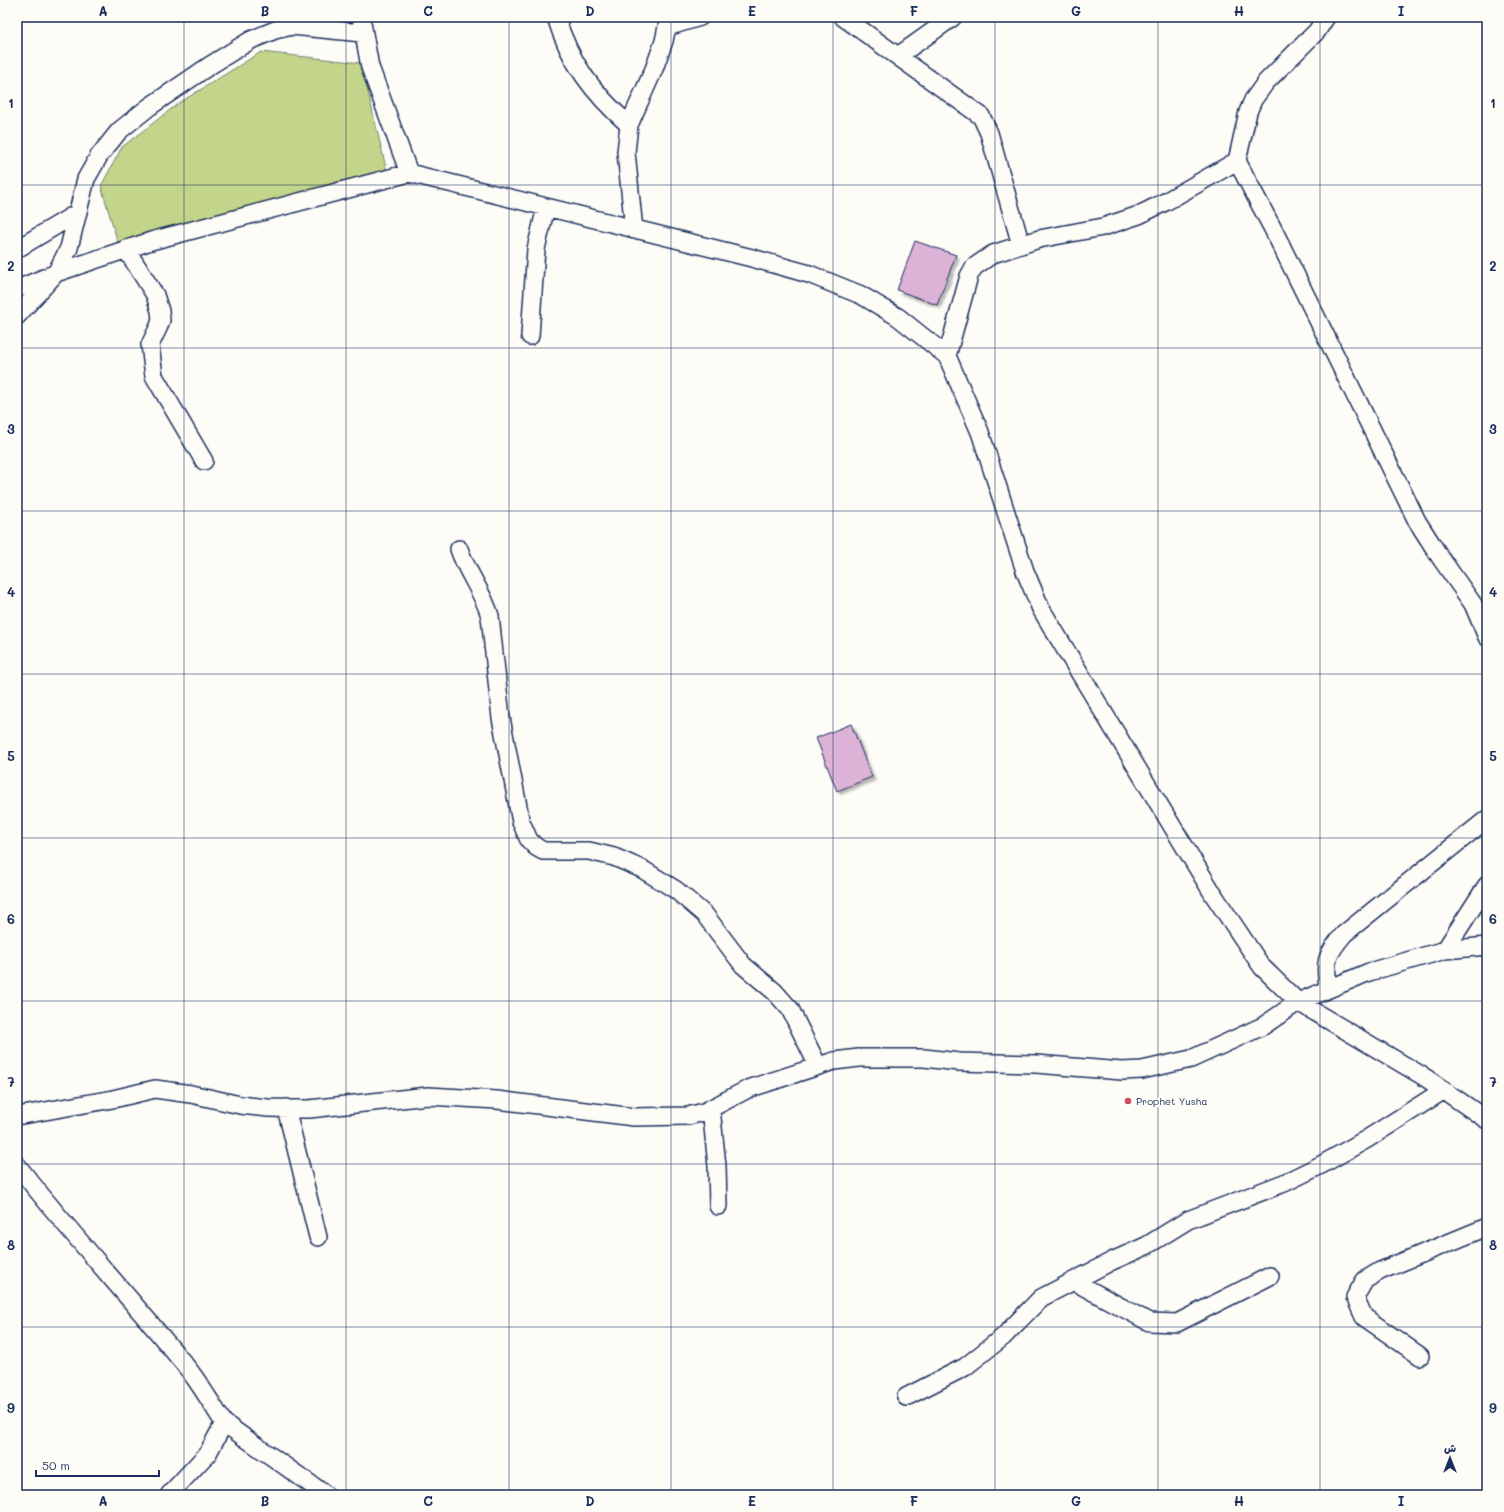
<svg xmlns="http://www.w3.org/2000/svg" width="1504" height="1512" font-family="Mali,'Playpen Sans Arabic',sans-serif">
	<defs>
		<filter id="shadow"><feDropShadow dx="3.5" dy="3.5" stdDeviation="1" flood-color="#0004"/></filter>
	</defs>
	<rect width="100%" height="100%" fill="#fdfcf7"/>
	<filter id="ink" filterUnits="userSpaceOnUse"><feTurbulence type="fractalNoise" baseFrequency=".025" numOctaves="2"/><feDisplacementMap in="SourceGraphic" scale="8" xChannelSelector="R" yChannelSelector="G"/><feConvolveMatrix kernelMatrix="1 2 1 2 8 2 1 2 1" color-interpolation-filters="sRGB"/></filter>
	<g filter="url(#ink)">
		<path fill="#c3d58a" stroke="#6f8274" d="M261,52L361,63L388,176L118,243L101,186L122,147L179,103Z"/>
		<path fill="#dcb2d7" stroke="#1b2f5e" filter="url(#shadow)" d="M915,241L956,255L937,305L897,290Z
			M851,724L872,777L837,791L816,738Z"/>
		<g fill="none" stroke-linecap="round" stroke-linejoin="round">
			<g stroke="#1b2f5e" stroke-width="20">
				<path id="street" d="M361,17L370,67L409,173
					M556,17C570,63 593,93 629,125
					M843,17L981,116L989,133L1021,245
					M667,27L700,17
					M898,56L953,17
					M1237,161L1248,112L1253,100L1266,82L1317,31L1326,17
					M634,230L626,152L629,125L654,69L664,41L669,17
					M17,249L77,213
					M126,249L155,295L160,311L161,320L159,326L150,345L154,376L204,461
					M17,289L56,273L151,241L409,173L752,258L809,274L861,295L898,317L947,356L980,432L1025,571L1041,609L1215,897L1262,967L1298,1002L1426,1078L1487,1120
					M17,316L56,273L69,248L86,179L99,156L119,131L149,107L209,66L251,40L275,30L292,26L362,33
					M530,336L536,249L546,207
					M947,356L969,276L974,267L993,254L1039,239L1103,227L1139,215L1165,202L1237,161L1274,231L1417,521L1440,557L1473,604L1487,637
					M459,549C467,573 483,592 490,616L501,718L521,822L529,840L536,847L543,851H589L614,857L642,869L676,890L705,915L743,965L775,992L790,1009L818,1066
					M1445,950L1487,885
					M1328,988C1325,960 1325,957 1344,934L1487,819
					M286,1108L318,1237
					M711,1108L717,1166L718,1206
					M17,1116L113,1099L155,1089L191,1094L240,1105L268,1108L309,1109L428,1096L497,1100L634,1117L688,1116L704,1112L748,1089L834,1061L859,1058H924L959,1062L1036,1064L1122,1071L1142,1070L1191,1059L1263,1026L1298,1002L1369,972L1445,950L1487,946
					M17,1165C72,1236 133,1300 189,1370C202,1387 213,1406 224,1423L208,1453L169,1495
					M1073,1281L1149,1322L1177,1323L1270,1276
					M1420,1356L1364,1317L1355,1297L1365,1280L1380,1271L1487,1227
					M906,1397L965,1367L1003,1337L1041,1298L1112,1261L1146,1246L1188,1220L1284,1183L1321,1165L1367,1139L1444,1090
					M224,1423L326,1495"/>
			</g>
			<use href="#street" stroke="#fdfcf7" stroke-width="17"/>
		</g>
	</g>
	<path fill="none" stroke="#1b2f5e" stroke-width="1" stroke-opacity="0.55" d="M184,17V1495M346,17V1495M509,17V1495M671,17V1495M833,17V1495M995,17V1495M1158,17V1495M1320,17V1495M17,185H1487M17,348H1487M17,511H1487M17,674H1487M17,838H1487M17,1001H1487M17,1164H1487M17,1327H1487"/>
	<circle fill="#d1495b" stroke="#fdfcf7" stroke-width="1.5" cx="1128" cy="1101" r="4"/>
	<g text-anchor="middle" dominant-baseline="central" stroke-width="4" stroke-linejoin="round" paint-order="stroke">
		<g font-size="10" fill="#1b2f5e" stroke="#fdfcf7" text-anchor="start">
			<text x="1136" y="1101">Prophet Yusha</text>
		</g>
	</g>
	<rect width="1504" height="1512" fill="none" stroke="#fdfcf7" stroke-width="44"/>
	<g transform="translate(1450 1458)" stroke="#fdfcf7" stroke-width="3" paint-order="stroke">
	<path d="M0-3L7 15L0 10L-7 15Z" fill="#1b2f5e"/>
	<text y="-6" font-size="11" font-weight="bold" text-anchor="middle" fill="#1b2f5e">ش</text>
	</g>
	<path d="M36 1470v6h123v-6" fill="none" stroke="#1b2f5e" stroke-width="2"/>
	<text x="42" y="1470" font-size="12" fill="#1b2f5e" stroke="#fdfcf7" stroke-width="3" paint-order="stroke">50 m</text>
	<rect x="22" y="22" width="1460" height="1468" fill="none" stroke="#1b2f5e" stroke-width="1.5"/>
	<g font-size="13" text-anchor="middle" font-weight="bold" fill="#1b2f5e">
		<text x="103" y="16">A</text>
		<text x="265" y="16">B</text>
		<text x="428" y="16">C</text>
		<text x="590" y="16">D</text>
		<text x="752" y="16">E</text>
		<text x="914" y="16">F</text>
		<text x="1076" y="16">G</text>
		<text x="1239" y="16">H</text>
		<text x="1401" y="16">I</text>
		<text x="11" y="108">1</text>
		<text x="1493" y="108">1</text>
		<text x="11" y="271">2</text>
		<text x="1493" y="271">2</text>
		<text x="11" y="434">3</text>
		<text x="1493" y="434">3</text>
		<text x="11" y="597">4</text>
		<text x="1493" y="597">4</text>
		<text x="11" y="761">5</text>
		<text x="1493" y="761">5</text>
		<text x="11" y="924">6</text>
		<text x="1493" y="924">6</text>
		<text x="11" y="1087">7</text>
		<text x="1493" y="1087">7</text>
		<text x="11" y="1250">8</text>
		<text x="1493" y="1250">8</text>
		<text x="11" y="1413">9</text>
		<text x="1493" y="1413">9</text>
		<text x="103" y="1506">A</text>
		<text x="265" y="1506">B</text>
		<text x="428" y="1506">C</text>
		<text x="590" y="1506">D</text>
		<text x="752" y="1506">E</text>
		<text x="914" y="1506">F</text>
		<text x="1076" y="1506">G</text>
		<text x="1239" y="1506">H</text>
		<text x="1401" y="1506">I</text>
	</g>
</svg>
